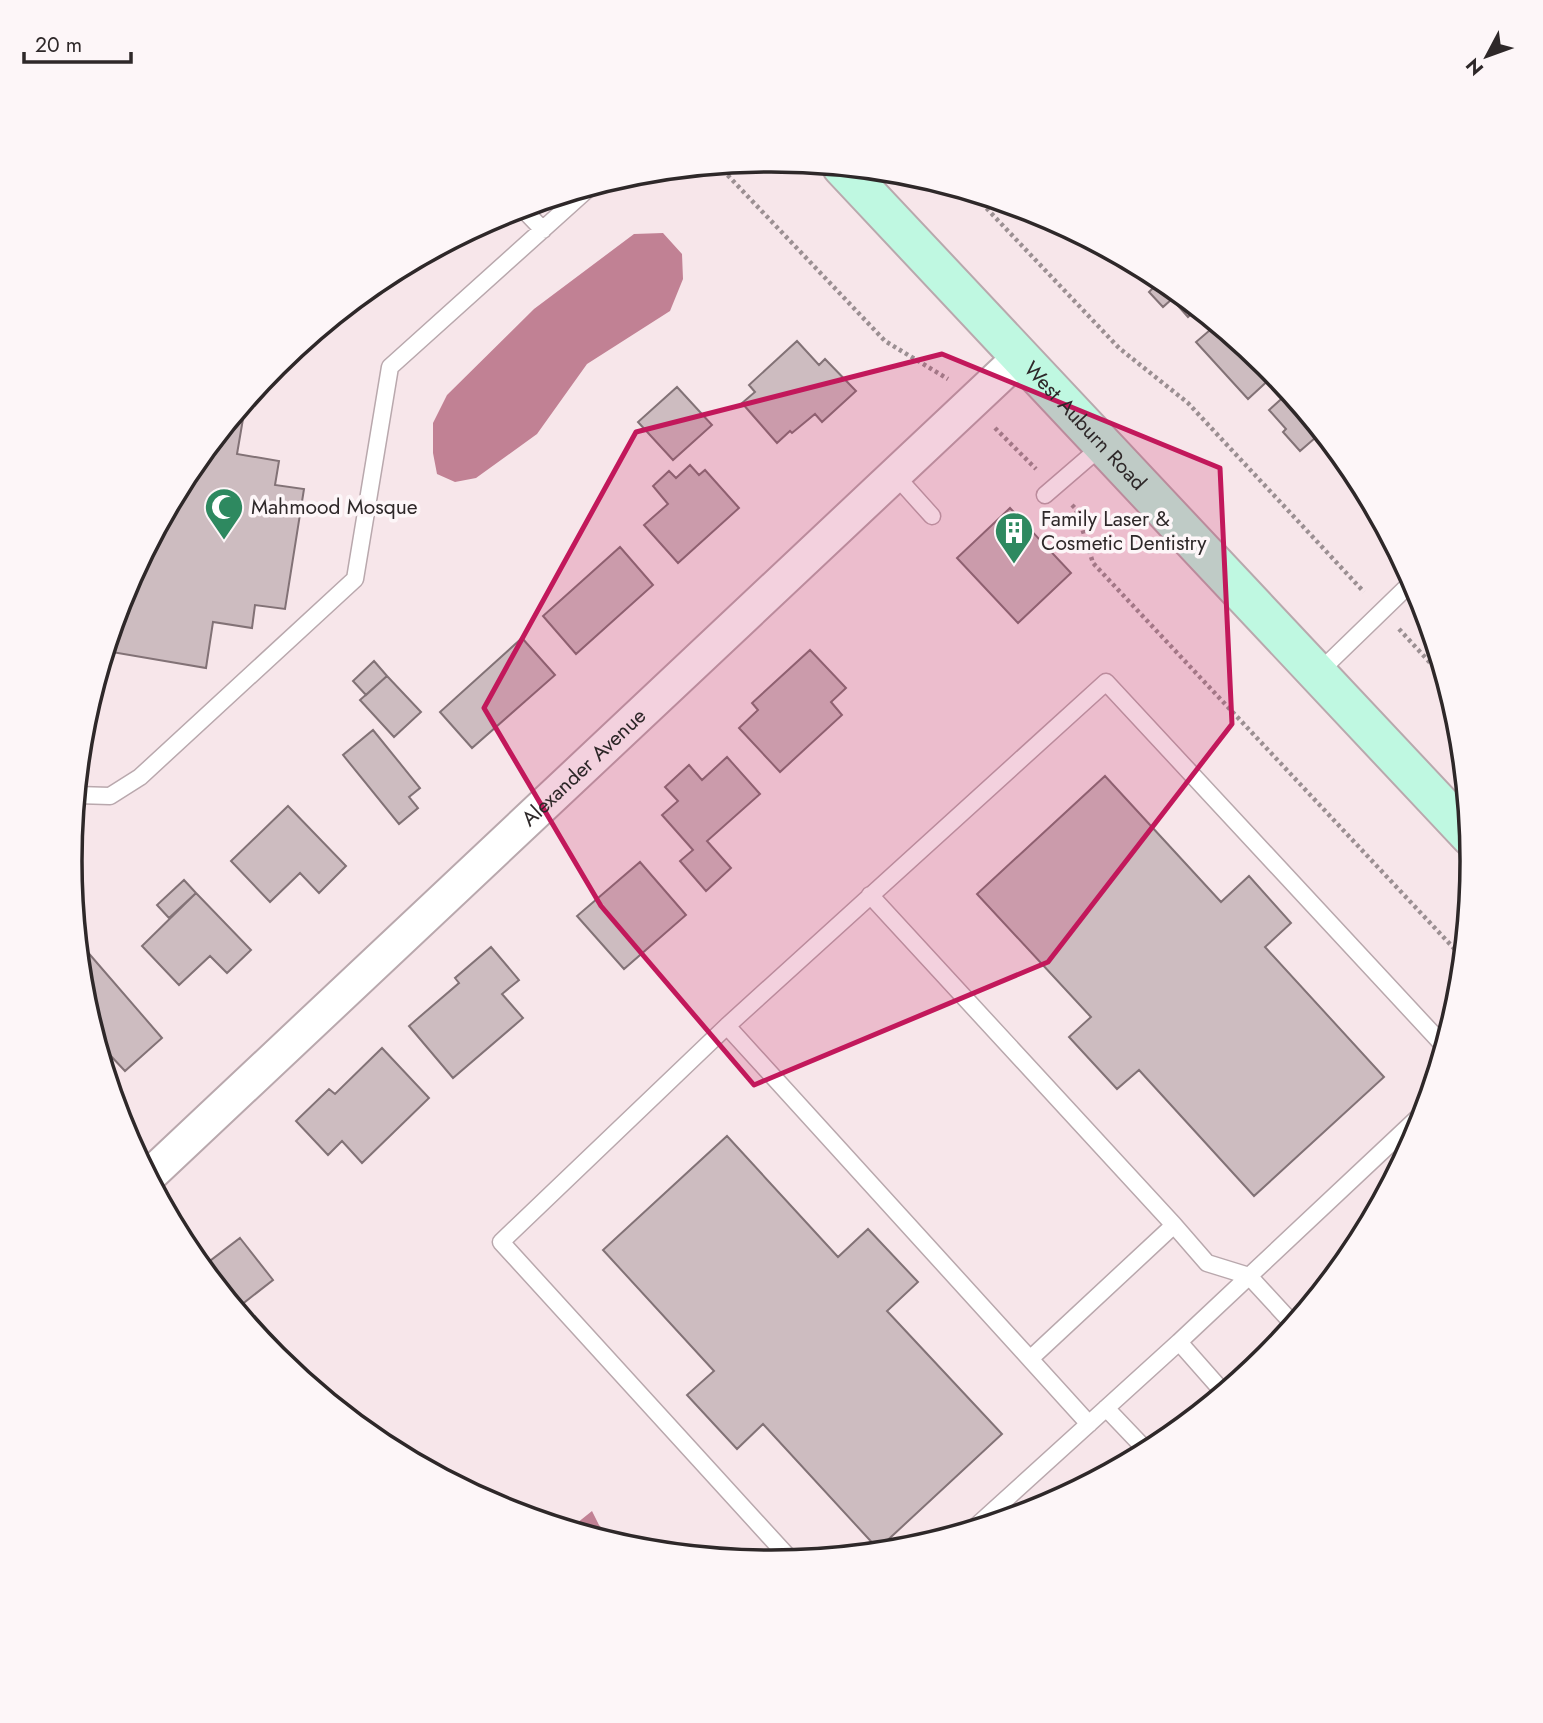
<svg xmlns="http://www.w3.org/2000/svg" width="1543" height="1723" font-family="Jost,sans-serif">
	<rect width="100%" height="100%" fill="#f7e6ea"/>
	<path fill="#c18194" d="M663,233L682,254L683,279L670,311L587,364L537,434L476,478L455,482L437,474L433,453V423L447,395L534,309L634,234Z
		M592,1511L599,1525L616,1544L558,1526L577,1523Z"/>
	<path fill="#cdbcc0" stroke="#827276" stroke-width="2" d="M1136,265L1162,278L1198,308L1188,317L1172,299L1163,307L1149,292L1153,288L1133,267Z
		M1217,324L1268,366L1275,374L1248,399L1196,342Z
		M797,341L819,365L825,359L856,391L822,422L815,414L792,433L790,431L777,443L742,403L755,392L749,385Z
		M677,387L712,425L673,460L638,422Z
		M1289,392L1322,432L1300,451L1283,432L1286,429L1269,410Z
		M238,412L244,413L237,454L279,461L275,485L304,489L285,609L255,605L252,628L213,622L206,668L106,651L124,593L188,471Z
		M690,465L699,475L705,470L739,508L678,563L644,525L668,504L653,486L669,471L676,478Z
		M1010,508L1071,573L1018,623L957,558Z
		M620,547L653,585L576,654L543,616Z
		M522,638L555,675L472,748L440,712Z
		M810,650L846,688L831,702L842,715L780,772L739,728L758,710L752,703Z
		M374,661L387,676L366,695L353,681Z
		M387,676L421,712L394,737L360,700Z
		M373,730L420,788L409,797L418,808L399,824L343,755Z
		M727,757L760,794L707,841L731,868L706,891L680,861L693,850L662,815L678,801L665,787L689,765L702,780Z
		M1105,776L1221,902L1249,876L1291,923L1265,947L1384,1077L1254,1196L1139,1070L1117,1089L1069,1037L1091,1017L977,894Z
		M288,806L346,866L319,893L300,873L270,902L231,861Z
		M640,862L686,915L624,969L577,916Z
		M184,880L196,893L169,918L157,905Z
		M196,893L251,950L227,973L210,956L179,985L142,946Z
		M491,947L519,980L502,994L523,1018L453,1078L409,1026L459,983L455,978Z
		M85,949L162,1038L125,1071L109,1054L102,1060L83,998L79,954Z
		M382,1048L429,1098L362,1163L342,1141L328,1155L296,1121L329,1089L335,1094Z
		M727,1136L838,1257L868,1229L918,1282L887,1311L1002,1434L878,1549L763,1424L737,1449L687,1395L714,1371L603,1250Z
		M240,1238L273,1280L236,1309L202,1267Z"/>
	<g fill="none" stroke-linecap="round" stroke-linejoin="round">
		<g stroke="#b9a8ad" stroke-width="19">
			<path id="lane" d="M522,208L543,230
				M896,476L932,516
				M1045,495L1103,445
				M1317,674L1413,581
				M77,795L110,796L140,777L355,579L390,367L590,187
				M870,895L1174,1225L1030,1359L1089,1424
				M727,1026L1030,1359
				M1174,1225L1207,1263L1249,1276L1294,1325
				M1224,1393L1179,1342L1425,1111
				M1106,1408L1148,1452
				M972,1530L1179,1342
				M792,1561L501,1242L727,1026L1106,682L1445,1047"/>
		</g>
		<g stroke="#b9a8ad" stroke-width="37">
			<g id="street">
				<path id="s1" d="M148,1177L1020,357"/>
			</g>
		</g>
		<g stroke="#b9a8ad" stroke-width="42">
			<g id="secondary">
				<path id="s2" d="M842,167L1471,837"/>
			</g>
		</g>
		<path stroke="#9b8f92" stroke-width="4.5" stroke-dasharray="3.5 3.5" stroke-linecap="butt" d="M718,165L885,341L948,379
			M972,193L1119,348L1188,403L1364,592
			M995,428L1036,469
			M1072,505L1076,509L1093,563L1463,958
			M1399,629L1446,680"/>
		<use href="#lane" stroke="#fff" stroke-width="16"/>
		<use href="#street" stroke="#fff" stroke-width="33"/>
		<use href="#secondary" stroke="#bff8e1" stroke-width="38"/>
	</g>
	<path fill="#c2185b" fill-opacity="0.2" stroke="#c2185b" stroke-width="5" stroke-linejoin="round" d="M942,354L1220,468L1232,724L1048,962L754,1085L601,906L484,708L636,432Z"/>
	<defs>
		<g id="mosque-pin" transform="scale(2.0125)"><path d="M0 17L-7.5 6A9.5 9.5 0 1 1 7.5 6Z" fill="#2e8960" stroke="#fdf6f8"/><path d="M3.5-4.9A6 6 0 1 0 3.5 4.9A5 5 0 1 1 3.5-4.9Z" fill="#fff"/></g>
		<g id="building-pin" transform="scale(2.0125)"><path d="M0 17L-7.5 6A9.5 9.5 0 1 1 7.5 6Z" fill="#2e8960" stroke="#fdf6f8"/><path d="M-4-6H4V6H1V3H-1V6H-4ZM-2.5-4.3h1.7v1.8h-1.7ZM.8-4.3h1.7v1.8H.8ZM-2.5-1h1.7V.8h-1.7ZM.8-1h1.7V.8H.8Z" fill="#fff"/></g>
	</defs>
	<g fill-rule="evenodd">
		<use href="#mosque-pin" x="224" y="507"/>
		<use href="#building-pin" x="1014" y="531"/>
	</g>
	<g text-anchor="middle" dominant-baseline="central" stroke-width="7" stroke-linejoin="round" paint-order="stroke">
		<g font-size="21" fill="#2e2829" stroke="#fdf6f8">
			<text stroke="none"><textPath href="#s2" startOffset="355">West Auburn Road</textPath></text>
			<text stroke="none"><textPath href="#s1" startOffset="598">Alexander Avenue</textPath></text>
		</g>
		<g font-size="21" fill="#2e2829" stroke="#fdf6f8" text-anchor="start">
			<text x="251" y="507">Mahmood Mosque</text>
			<text x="1041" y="519">Family Laser &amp;<tspan x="1041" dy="24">Cosmetic Dentistry</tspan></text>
		</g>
	</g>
	<path d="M0 0H1543V1723H0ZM82 861a689 689 0 1 1 1378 0a689 689 0 1 1-1378 0Z" fill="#fdf6f8" fill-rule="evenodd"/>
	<path fill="none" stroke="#2e2829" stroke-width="3.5" d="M82 861a689 689 0 1 1 1378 0a689 689 0 1 1-1378 0Z"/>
	<g transform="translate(1487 56) rotate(229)" stroke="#fdf6f8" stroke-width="5" paint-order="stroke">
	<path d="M0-5L12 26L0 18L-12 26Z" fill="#2e2829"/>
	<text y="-10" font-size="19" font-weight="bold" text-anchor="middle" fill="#2e2829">N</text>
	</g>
	<path d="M24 52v10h107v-10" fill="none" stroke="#2e2829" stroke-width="3.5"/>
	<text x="35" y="52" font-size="21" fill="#2e2829" stroke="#fdf6f8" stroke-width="5" paint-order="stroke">20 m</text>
</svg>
